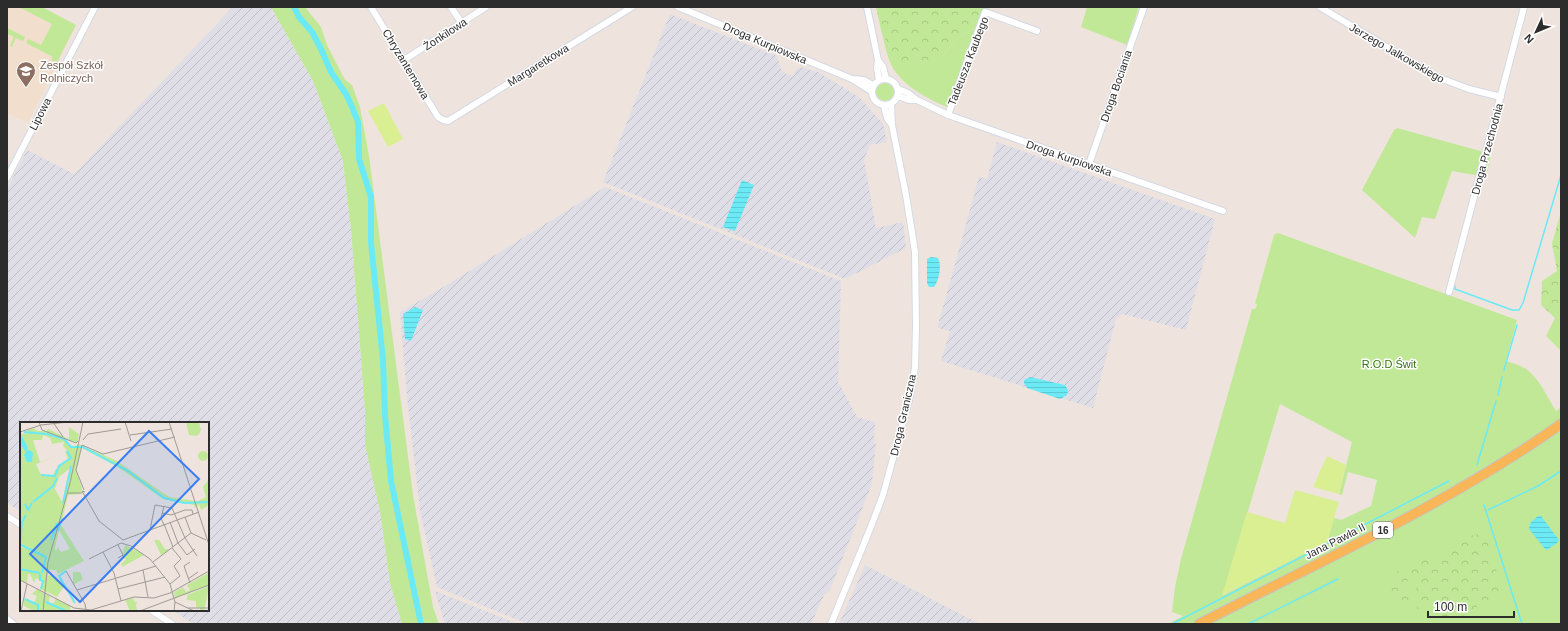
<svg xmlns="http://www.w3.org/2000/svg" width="1568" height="631" font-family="Arial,sans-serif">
	<defs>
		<pattern id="industrial-furrows" width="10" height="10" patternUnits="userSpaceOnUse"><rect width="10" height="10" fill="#dfdee7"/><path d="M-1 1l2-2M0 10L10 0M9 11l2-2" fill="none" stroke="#c0bfc6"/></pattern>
		<pattern id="forest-crowns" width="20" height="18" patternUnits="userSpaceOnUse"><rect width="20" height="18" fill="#c1e897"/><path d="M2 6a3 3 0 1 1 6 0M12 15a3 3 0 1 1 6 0" fill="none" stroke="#a6c782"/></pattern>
		<pattern id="water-rules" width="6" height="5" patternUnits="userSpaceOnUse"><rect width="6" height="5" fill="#6beaf6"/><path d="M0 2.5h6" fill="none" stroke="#5dc9d3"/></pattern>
	</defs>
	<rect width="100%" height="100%" fill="#eee4dd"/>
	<path fill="url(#industrial-furrows)" d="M233,7H271L313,81L343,161L351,229L365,410V445L380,511L390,583L402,624H193L172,610H208V423H21V512L7,503V189L27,150L74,174Z
		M670,14L777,56L782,71L786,74L793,76L797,69L801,67L818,72L859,97L883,124L887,142L870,145L864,160L876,228L903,222L906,248L845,279L603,182Z
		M997,142L1215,219L1186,330L1122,314L1116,319L1093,408L941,361L950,331L938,328V325L979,177L987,179Z
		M605,187L841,281L838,385H840L857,417L875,422L874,443H876L872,484L830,590L824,595L811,624H528L437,587L420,511L407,397L400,312L445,286Z
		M865,565L980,624H839Z
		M435,591L518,624H445Z"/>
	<path fill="#f1decc" d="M7,7H42L76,25L28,123L7,113Z"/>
	<path fill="#c1e897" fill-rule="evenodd" d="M19,7H42L76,25L57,62L51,60L53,57L26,43L28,39L41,45L52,24Z
		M271,7H305L321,27L327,45L345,80L352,85L360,107L369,156L413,495L433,607L439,624H402L390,583L380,511L365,445V410L351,229L343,161L313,81Z
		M1087,7H1139L1127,45L1081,27Z
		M982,27L953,110C934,101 912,92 898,75C888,64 886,48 882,34L890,48L941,58C955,41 960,32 982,27Z
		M7,28L25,37L23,41L16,38L12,47L10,46L14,37L8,34L7,35Z
		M876 92a9 9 0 1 1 18 0a9 9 0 1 1-18 0Z
		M1397,128L1491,154L1486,177L1452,171L1435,219L1422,217L1415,238L1362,190L1394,130Z
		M1278,233L1517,320L1506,361C1512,363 1520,365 1526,369C1540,379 1547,397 1556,411L1561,407V624H1168L1183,616L1172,612L1175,587L1181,559L1252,309H1255L1257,305L1255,303L1274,235ZM1280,404L1352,442L1339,494L1342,495L1348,472L1377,480L1371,506L1341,520L1334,518L1327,542L1223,595Z
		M1561,317V351L1546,336L1555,318Z"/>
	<path fill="url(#forest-crowns)" d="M876,7H989L982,27C960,32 955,41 941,58L901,66L882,34Z
		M1561,212V317L1555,318L1541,305L1542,281L1557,271L1552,243Z
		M1479,534L1484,535L1488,540L1494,564L1502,587L1501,592L1493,599L1479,605L1454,622H1449L1440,616L1434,600C1426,601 1423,607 1417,610L1419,595L1416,590L1418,580L1414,576H1409L1406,585L1401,593H1405L1409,595L1411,603L1407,605L1403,602L1393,603C1387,592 1385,579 1396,571C1402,573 1405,573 1410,569C1411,562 1419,552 1427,555C1430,556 1433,559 1436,560L1446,558L1457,547L1463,538L1468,536Z"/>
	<path fill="#d9ef92" d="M384,103L403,139L388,147L368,111Z
		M1327,456L1346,465L1339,494L1313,487Z
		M1295,490L1339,502L1327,542L1222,595L1247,512L1285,523Z"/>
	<path fill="url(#water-rules)" d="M742,180L754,185L735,231L723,227Z
		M931,257L938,258C942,265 939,281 934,287H929L927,283V259Z
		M415,307L423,310L411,341L405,339L403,314Z
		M1030,377L1065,385L1068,390L1067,395L1060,399L1027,388L1024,383V380Z
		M1538,516H1541L1559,540L1557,543L1547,550L1545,549L1529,529C1529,523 1533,520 1538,516Z"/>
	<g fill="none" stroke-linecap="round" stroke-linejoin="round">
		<path stroke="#6beaf6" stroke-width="1.5" d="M1455,286V289L1512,310H1519L1523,303L1561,175
			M1504,370L1517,325
			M1498,395L1502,377
			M1477,465L1496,401
			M1484,505L1522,624
			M1488,510L1538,486L1561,471
			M1172,624L1449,481
			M1248,624L1338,579"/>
		<path stroke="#6beaf6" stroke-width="6" d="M294,7L299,17L312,32L321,49L331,72L346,94L352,107L358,122L359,159L371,197V243L383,360L385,415L391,481L421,624"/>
		<g stroke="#d3d9e5" stroke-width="8">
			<path id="street" d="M371,7L438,117L443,120L448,121L632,7
				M451,7L461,22
				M678,7L852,79L871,91
				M867,7L878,60L877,68L879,80
				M1320,7L1437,77L1469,89L1501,97
				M404,60L486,7
				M878,60L883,67L886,79
				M872 92a13 13 0 1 1 26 0a13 13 0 1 1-26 0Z
				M852,79L864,80L873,85
				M898,89L908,93L917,100L948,115L1223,211
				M898,96L909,100H917
				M884,106L887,118L892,125
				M948,115L985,12L1037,31
				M1089,164L1144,7
				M7,178L95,7
				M1449,292L1524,7
				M7,516L21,525
				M151,610L172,624
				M7,619L13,624
				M831,624L870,529L883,495L909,400L915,368L916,325L915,252L906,195L892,125L891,104"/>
		</g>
		<g stroke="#c4c4c4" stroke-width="11">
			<path id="primary" d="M1199,624C1321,561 1448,504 1561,424"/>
		</g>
		<use href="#street" stroke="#fff" stroke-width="6"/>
		<use href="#primary" stroke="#f9b658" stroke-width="9"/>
	</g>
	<defs>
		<g id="school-pin" transform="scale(1)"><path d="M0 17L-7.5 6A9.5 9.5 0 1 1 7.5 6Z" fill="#8d6e63" stroke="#fff"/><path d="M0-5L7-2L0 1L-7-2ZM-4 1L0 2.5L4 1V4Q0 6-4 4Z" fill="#fff"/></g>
	</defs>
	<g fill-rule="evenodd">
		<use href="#school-pin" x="26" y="71"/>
	</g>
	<g text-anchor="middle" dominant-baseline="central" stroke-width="3" stroke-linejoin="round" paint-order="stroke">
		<rect fill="#fff" stroke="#6b6b6b" stroke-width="1" x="1373" y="522" width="20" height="16" rx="3"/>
		<g font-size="10" font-weight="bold" fill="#2c2c2c">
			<text x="1383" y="530">16</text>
		</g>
		<g font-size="11" fill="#2c2c2c" stroke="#fff">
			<text transform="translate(445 34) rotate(-33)">Żonkilowa</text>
			<text transform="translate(765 43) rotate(23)">Droga Kurpiowska</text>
			<text transform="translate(1397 53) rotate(30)">Jerzego Jalkowskiego</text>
			<text transform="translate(968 61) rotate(-69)">Tadeusza Kaubego</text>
			<text transform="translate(406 64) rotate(59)">Chryzantemowa</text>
			<text transform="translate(538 65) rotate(-32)">Margaretkowa</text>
			<text transform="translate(1116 86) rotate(-71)">Droga Bociania</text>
			<text transform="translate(40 114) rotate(-63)">Lipowa</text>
			<text transform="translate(1487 149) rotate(-75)">Droga Przechodnia</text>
			<text transform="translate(1069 158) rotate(19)">Droga Kurpiowska</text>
			<text transform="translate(903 415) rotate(-77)">Droga Graniczna</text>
			<text transform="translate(1335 541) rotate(-27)">Jana Pawła II</text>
		</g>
		<g font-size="11" fill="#785e54" stroke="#fff" text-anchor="start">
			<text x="40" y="65">Zespół Szkół<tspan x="40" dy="13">Rolniczych</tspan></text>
		</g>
		<g font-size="11" fill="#386f16" stroke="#fff">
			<text x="1389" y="364">R.O.D Świt</text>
		</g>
	</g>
	<g transform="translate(20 422)">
		<rect width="189" height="189" fill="#eee4dd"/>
		<path d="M166,0H179L181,8L179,12L176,14L169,13ZM49,5L59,12L57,21L45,17L49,24L54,25L58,22L97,39L149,75L189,81V83L181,88L179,82L175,86L174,83L143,77L98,45L62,26L56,48L62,66L61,72L48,73L41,103L64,139L38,152L36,148H28V153L36,155L27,169L29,171L20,167L23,159L16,156L14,161L10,152H8L7,161L0,157L1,125L10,128L0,123V12L8,11L7,8L14,6L17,9H26L28,7L49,17ZM23,13L30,16L32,22L44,20L43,24L47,28L45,30L48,37L35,48L33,54L21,53L16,42L39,33L20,40L13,18H22ZM51,45V47L42,80L35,67L39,55ZM39,108L50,127L41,130L38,125L36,129L35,126ZM134,118H139L145,127H150L141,133ZM116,128L124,133L102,145L101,142ZM53,150H60L63,157L53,163ZM188,151L189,163L155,176L154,170L163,165L166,170L170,168L167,163ZM189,164L184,189H180V186L176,185V179L167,178V173ZM17,167L30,174L29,181H34L36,176L50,184V189H13L4,184V177L14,181L17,174L12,172ZM113,176L115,180H118L116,182L117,188L110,189L105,178Z" fill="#c1e897" fill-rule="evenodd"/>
		<path d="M178 34a5 5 0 1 1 10 0a5 5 0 1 1-10 0ZM105,123L116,128L106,139L102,132ZM36,155L44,164L37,175L26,169Z" fill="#c1e897"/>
		<path d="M189,57V81L179,80L178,79L186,75L183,65Z" fill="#c1e897"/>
		<path d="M2,14L8,26L6,29L10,28L13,31L12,40H7L4,33L6,30L0,22Z" fill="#6beaf6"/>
		<path fill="none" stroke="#6beaf6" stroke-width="2" d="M4,10L27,12L44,17L51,25H63L108,49L144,76L164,81L189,80M21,53L35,54L39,44L51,36L47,29M13,80L33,64L37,56M43,81L51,44M5,82L8,88L12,81M38,109L42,96M31,118L37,101M0,123L2,100L6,93M1,123L26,135M0,147L20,151M46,149L39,154L55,181M22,151L26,135M20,152V158L23,159L21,167M5,177L18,183V189M26,180L46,189"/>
		<path fill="none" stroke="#a09a96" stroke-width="1" d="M19,0L22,8L56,21L58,19M33,0L43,15M105,0L111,19M149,0L189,123M0,10L21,3L48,0M110,13L152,7M63,18L68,12L101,7M64,68L56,48L62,23L83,32L155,15M65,70L62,69L79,99L103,118L179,90M48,71H62M144,84L141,96L144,103M142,91L151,93L165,88H172L173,92M165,95L171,111L186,118M150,100L158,121L167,133L175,127M144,102L153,125M130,108L135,83L152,86L165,116L177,134M83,130L94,151L101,179M98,136L103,133L98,123M69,137L101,121L111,124L130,137L150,162L155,180L154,189M133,140L171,111M123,148L128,175M46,149L65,182L66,188M168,157L178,150M0,158L54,186L71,188L114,175L134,176L150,171L189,149M170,161L164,144L170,140M150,162L160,154L154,144L161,137L152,126M98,167L145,155M57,168L136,144M155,180L174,189M168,186H189M1,189L7,162M23,189L28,140L50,61L63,0M120,189L189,163"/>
		<path fill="#397ef4" fill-opacity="0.15" stroke="#397ef4" stroke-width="2" d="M129,9L179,57L60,180L10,132Z"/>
		<rect width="189" height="189" fill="none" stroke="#2c2c2c" stroke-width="2"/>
	</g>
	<rect width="1568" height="631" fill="none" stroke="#2c2c2c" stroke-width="16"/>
	<g transform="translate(1536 32) rotate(226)" stroke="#ffffff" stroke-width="3" paint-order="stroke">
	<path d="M0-3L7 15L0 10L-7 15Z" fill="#2c2c2c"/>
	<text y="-6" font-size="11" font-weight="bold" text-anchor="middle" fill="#2c2c2c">N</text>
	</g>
	<path d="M1428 611v6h86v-6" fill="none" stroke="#2c2c2c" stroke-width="2"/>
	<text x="1434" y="611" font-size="12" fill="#2c2c2c" stroke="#ffffff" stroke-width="3" paint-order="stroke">100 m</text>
</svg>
